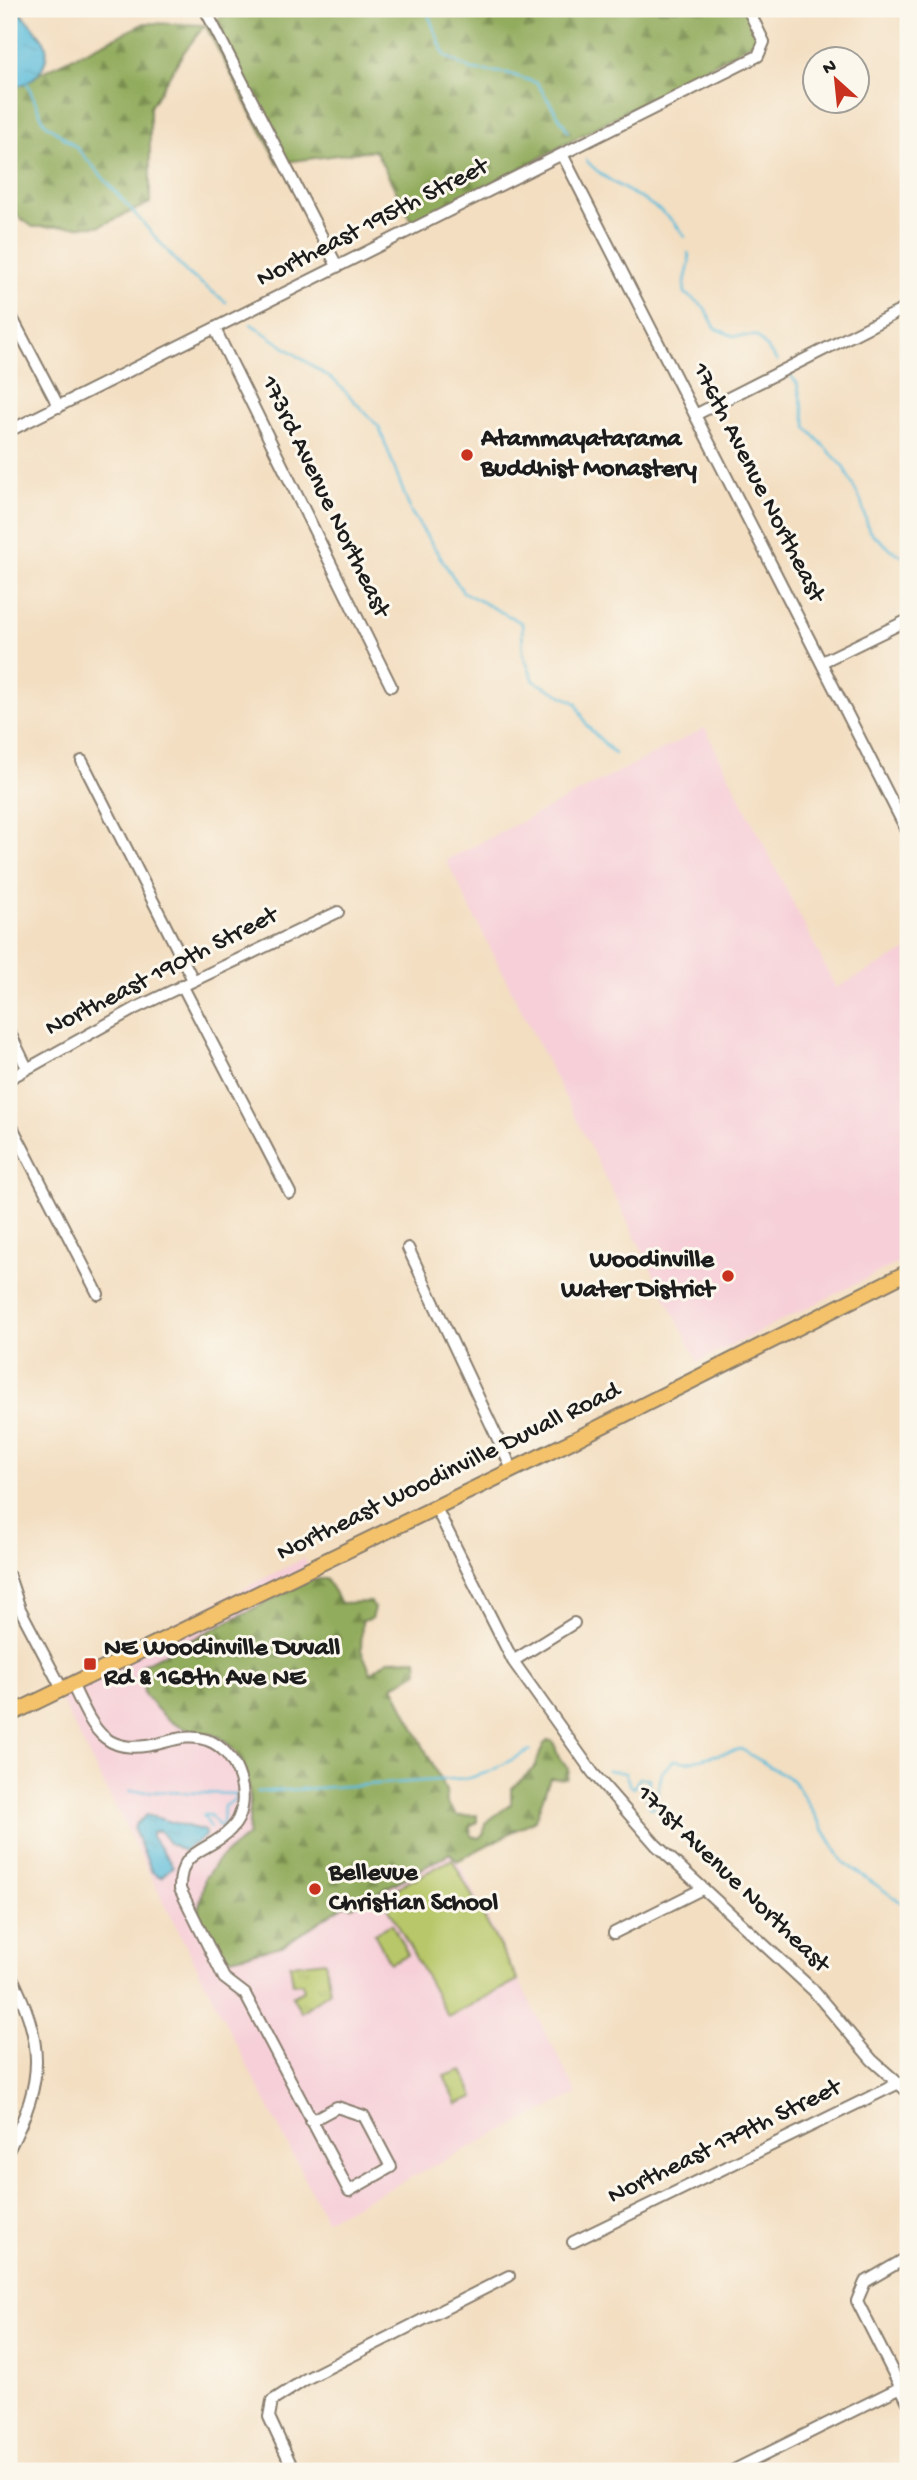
<svg xmlns="http://www.w3.org/2000/svg" width="917" height="2480" font-family="'Gochi Hand',sans-serif">
	<defs>
		<pattern id="forest-firs" width="22" height="20" patternUnits="userSpaceOnUse" patternTransform="scale(1.75)"><rect width="22" height="20" fill="#92ac5d"/><path d="M5 1l3.5 6h-7zM16 11l3.5 6h-7z" fill="#768b4c"/></pattern>
		<pattern id="park-tufts" width="24" height="20" patternUnits="userSpaceOnUse" patternTransform="scale(1.75)"><rect width="24" height="20" fill="#b8c769"/><path d="M3 7l-1-3M5 7V3M7 7l1-3M15 17l-1-3M17 17v-4M19 17l1-3" fill="none" stroke="#9eaa5a"/></pattern>
		<pattern id="water-ripples" width="26" height="14" patternUnits="userSpaceOnUse" patternTransform="scale(1.75)"><rect width="26" height="14" fill="#5cbcda"/><path d="M2 4q2-2 4 0t4 0M15 11q2-2 4 0t4 0" fill="none" stroke="#4fa1ba"/></pattern>
	</defs>
	<rect width="100%" height="100%" fill="#fbf7ec"/>
	<filter id="ink" filterUnits="userSpaceOnUse"><feTurbulence type="fractalNoise" baseFrequency=".0143" numOctaves="2"/><feDisplacementMap in="SourceGraphic" scale="14" xChannelSelector="R" yChannelSelector="G"/><feConvolveMatrix kernelMatrix="1 2 1 2 8 2 1 2 1" color-interpolation-filters="sRGB"/></filter>
	<filter id="wash" filterUnits="userSpaceOnUse"><feTurbulence type="fractalNoise" baseFrequency=".00686" numOctaves="4" result="noise"/><feDisplacementMap in="SourceGraphic" scale="28" xChannelSelector="R" yChannelSelector="G"/><feGaussianBlur stdDeviation="1.57" result="paint"/><feColorMatrix in="noise" values="0 0 0 0 0 0 0 0 0 0 0 0 0 0 0 0 0 1.4 0 .05"/><feComposite in="paint" operator="in"/></filter>
	<g filter="url(#wash)">
		<rect width="100%" height="100%" fill="#f3dec1"/>
		<path fill="#f6cfd8" d="M705,728L836,988L908,950V1258L698,1362L446,860Z
			M304,1558L577,2094L326,2220L53,1685Z"/>
		<path fill="#b8c769" stroke="#6a7242" stroke-width="2" d="M452,1859L518,1980L448,2017L382,1896Z
			M392,1924L408,1955L390,1963L374,1933Z"/>
		<path fill="url(#forest-firs)" stroke="#57643c" stroke-width="2" d="M237,9H748L763,37L414,226L375,150L278,163L205,25L184,52L150,107V203L100,226L33,227L9,210V88L145,23L205,25Z
			M312,1579H326L341,1603L371,1602L374,1608L371,1619L362,1621L361,1650L371,1673L388,1660L417,1659L418,1672L393,1686L446,1791L447,1803L457,1816L477,1815V1822L470,1827L471,1836L479,1838L484,1833L485,1823L511,1804V1789L535,1767L543,1745L548,1740L554,1742L558,1756L569,1770L567,1779L550,1778L535,1820L457,1861L450,1853L352,1907L346,1904L282,1946L231,1958L217,1952L198,1912L205,1878L218,1860L248,1835C251,1800 254,1763 222,1739C212,1731 193,1733 181,1727C165,1720 155,1707 144,1695L142,1665Z"/>
		<path fill="url(#park-tufts)" stroke="#6a7242" stroke-width="2" d="M325,1961L330,1991L301,2012L292,1996L304,1990L302,1983L293,1984L290,1965Z
			M463,2070L474,2097L457,2104L444,2076Z"/>
		<path fill="url(#water-ripples)" stroke="#3c6c7b" stroke-width="2" d="M9,9H17C23,16 43,37 45,43C53,65 30,89 9,86V65L15,61L16,55L9,48Z
			M146,1815L205,1831V1836L184,1851L169,1843L159,1830L152,1832V1837L173,1866L161,1877L152,1872L134,1830L135,1825Z"/>
		<g fill="none" stroke-linecap="round" stroke-linejoin="round">
			<path stroke="#5cbcda" stroke-width="2.5" d="M426,9L445,56L472,70L507,73L537,83L568,131
				M27,83L44,122L77,148L186,272L226,302
				M586,160C615,193 661,198 685,237
				M688,253C693,265 682,279 685,293L704,307L716,329L734,336H757L777,361
				M251,324L336,382L379,427L411,512L463,592L522,623L523,654L534,681L576,703L587,726L615,754
				M791,376L797,383L807,428L843,466L861,501L869,531L893,551L908,559
				M908,597V600
				M608,1770L625,1773L630,1785L634,1788L639,1778H649L647,1801L651,1808H655L662,1772L674,1760L687,1762L741,1749L794,1781L843,1862L908,1907
				M129,1791L236,1794
				M257,1792L469,1778L489,1772L530,1750
				M211,1828L203,1815H210L219,1826L223,1824L224,1806L234,1800L236,1795"/>
		</g>
	</g>
	<g filter="url(#ink)">
		<g fill="none" stroke-linecap="round" stroke-linejoin="round">
			<g stroke="#887d6e" stroke-width="14">
				<path id="minor" d="M205,9L337,266
					M562,154L908,833
					M9,312L59,407
					M215,329L391,686
					M697,414L908,307
					M9,431L758,56L764,42L748,9
					M822,662L908,620
					M82,761L193,980
					M182,985L290,1193
					M9,1031L27,1068
					M9,1079L136,1008L338,912
					M9,1121L98,1294
					M408,1248L512,1469
					M435,1506L513,1661L593,1773L656,1845L813,1990L872,2060L908,2092
					M9,1576L20,1609L62,1689
					M513,1661L574,1623
					M72,1684C95,1733 105,1758 165,1742C179,1738 193,1735 207,1740C238,1750 256,1804 231,1829C209,1853 179,1847 180,1889L224,1978L245,1994L349,2191L391,2167L364,2116L337,2107L311,2121
					M614,1933L702,1889
					M9,1971C44,2042 46,2078 9,2149
					M573,2242L897,2084
					M908,2257L865,2282L857,2301L908,2402
					M294,2471L269,2417L272,2401L306,2379L509,2276
					M732,2471L899,2388"/>
			</g>
			<g stroke="#887d6e" stroke-width="18">
				<path id="major" d="M9,1715L580,1437L908,1272"/>
			</g>
			<use href="#minor" stroke="#fff" stroke-width="10"/>
			<use href="#major" stroke="#f4c26a" stroke-width="14"/>
		</g>
	</g>
	<g fill="#c8321e" stroke="#fbf7ec" stroke-width="2.5">
		<circle cx="467" cy="455" r="7"/>
		<circle cx="728" cy="1276" r="7"/>
		<rect x="83" y="1657" width="14" height="14" rx="3.5"/>
		<circle cx="315" cy="1889" r="7"/>
	</g>
	<g text-anchor="middle" dominant-baseline="central" stroke-width="6" stroke-linejoin="round" paint-order="stroke">
		<g font-size="26" fill="#1c1c1c" stroke="#fbf7ec">
			<text transform="translate(373 224) rotate(-27)">Northeast 195th Street</text>
			<text transform="translate(757 483) rotate(63)">176th Avenue Northeast</text>
			<text transform="translate(324 497) rotate(64)">173rd Avenue Northeast</text>
			<text transform="translate(162 973) rotate(-27)">Northeast 190th Street</text>
			<text transform="translate(449 1473) rotate(-26)">Northeast Woodinville Duvall Road</text>
			<text transform="translate(732 1880) rotate(44)">171st Avenue Northeast</text>
			<text transform="translate(725 2143) rotate(-26)">Northeast 179th Street</text>
		</g>
		<g font-size="26" font-weight="bold" fill="#1c1c1c" stroke="#fbf7ec" text-anchor="start">
			<text x="481" y="440">Atammayatarama<tspan x="481" dy="30">Buddhist Monastery</tspan></text>
			<text x="714" y="1261" text-anchor="end">Woodinville<tspan x="714" dy="30">Water District</tspan></text>
			<text x="104" y="1649">NE Woodinville Duvall<tspan x="104" dy="30">Rd &amp; 168th Ave NE</tspan></text>
			<text x="329" y="1874">Bellevue<tspan x="329" dy="30">Christian School</tspan></text>
		</g>
	</g>
	<rect width="917" height="2480" fill="none" stroke="#fbf7ec" stroke-width="35"/>
	<g transform="translate(836 80) rotate(333)"><circle r="33" fill="#fbf7ec" stroke="#a29f99" stroke-width="2"/>
	<path d="M0-5L12 26L0 18L-12 26Z" fill="#c8321e"/>
	<text y="-10" font-size="19" font-weight="bold" text-anchor="middle" fill="#1c1c1c">N</text>
	</g>
</svg>
